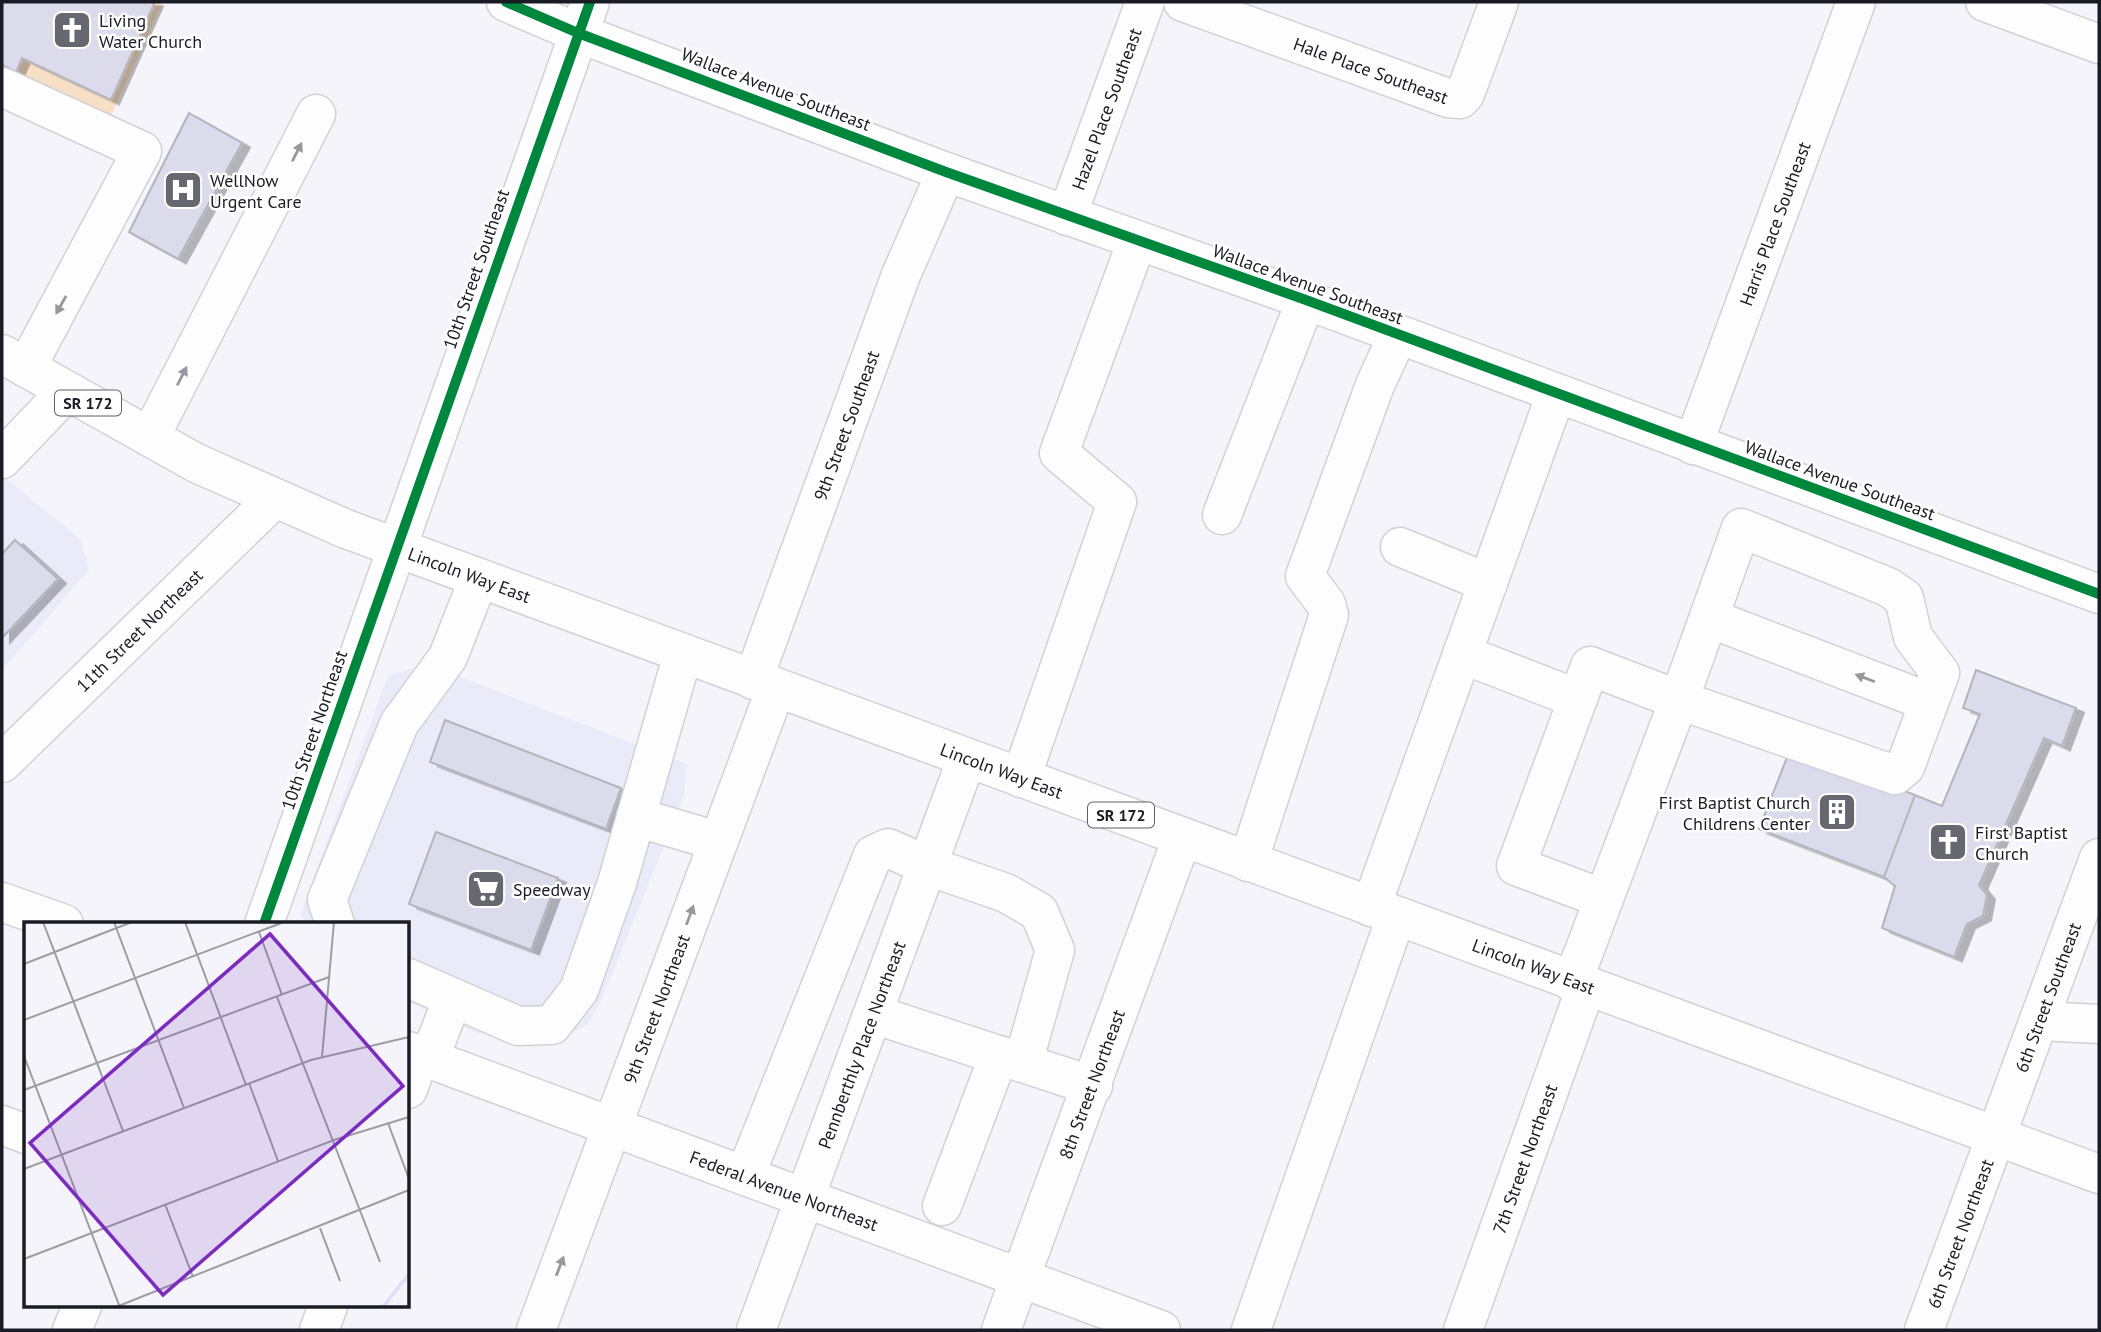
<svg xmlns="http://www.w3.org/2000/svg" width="2101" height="1332" font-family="'PT Sans',sans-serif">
	<defs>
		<filter id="shadow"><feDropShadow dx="8" dy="4.5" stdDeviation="0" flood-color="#0004"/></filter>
	</defs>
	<rect width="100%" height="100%" fill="#f4f4fa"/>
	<path fill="#eaeaf9" d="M2,475L81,540L89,570L2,670Z
		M426,664L687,764L684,795L602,999L588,1024L568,1035L545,1042L474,1032L408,1002V924H306L300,915L388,676Z"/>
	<path fill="#f7dfc6" d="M155,2H163L111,116L16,72L22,58L111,100Z"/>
	<path fill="#dbdbeb" stroke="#b4b4bc" stroke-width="2" filter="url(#shadow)" d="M2,2H155L111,100L22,58L16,72L2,65Z
		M189,113L242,143L178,259L129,232Z
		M15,540L58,579L2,638V554Z
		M1976,670L2076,708L2062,746L2044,738L1979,885L1987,895L1983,916L1967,924L1954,957L1882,928L1895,886L1884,877L1915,795L1942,806L1980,714L1963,708Z
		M445,720L621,788L606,829L430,762Z
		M1791,747L1915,795L1884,877L1759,829Z
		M436,832L558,878L531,950L409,904Z"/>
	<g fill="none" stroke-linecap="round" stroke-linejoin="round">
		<g stroke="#d1d1d8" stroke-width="41">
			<g id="minor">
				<path d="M506,2L578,33L946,172L1306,300L2099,594"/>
				<path id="s1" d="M1183,2L1448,98L1460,99L1465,94L1499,2"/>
				<path d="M1985,2L2099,44"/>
				<path d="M2,87L142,151L26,368"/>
				<path id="s2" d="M1067,216L1145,2"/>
				<path d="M150,437L316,114"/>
				<path id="s3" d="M1693,445L1856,2"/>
				<path d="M2,459L67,391"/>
				<path d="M1222,515L1306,300"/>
				<path d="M1741,528L1888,587L1904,598L1913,637L1940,673L1905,767L1895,775L1679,700Z"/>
				<path d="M1400,547L1488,583"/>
				<path d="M1709,618L1929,702"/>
				<path d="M1462,654L1578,699"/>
				<path id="s4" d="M753,680L901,275L946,172"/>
				<path id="s5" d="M2,763L275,498"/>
				<path d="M1021,778L1117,502L1059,453L1137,241"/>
				<path d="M636,817L717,841"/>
				<path d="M1248,862L1329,615L1326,604L1305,576L1375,385L1398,335"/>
				<path d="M2,902L64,924"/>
				<path d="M1371,907L1556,394"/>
				<path d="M264,924L590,2"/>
				<path d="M335,924L327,900L399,724L448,657L479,578"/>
				<path d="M408,978L518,1026L552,1025L579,990L617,883L683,654"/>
				<path d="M1572,982L1585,949L1679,700L1590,666L1516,866L1604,899"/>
				<path d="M873,1014L1093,1086"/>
				<path d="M2039,1021L2099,1024"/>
				<path id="s6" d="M408,1051L1161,1330"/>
				<path d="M429,1059L453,998"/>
				<path d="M408,1089L420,1056"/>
				<path d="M2,1125L26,1134"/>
				<path d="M745,1176L873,855L888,848L928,866L1006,893L1039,912L1055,950L1023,1063"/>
				<path d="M942,1206L999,1055"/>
				<path d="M72,1330L82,1306"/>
				<path d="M319,1330L328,1306"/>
				<path id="s7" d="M536,1330L776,688"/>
				<path id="s8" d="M756,1330L967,758"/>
				<path id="s9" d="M1001,1330L1182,838"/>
				<path d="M1251,1330L1396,917"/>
				<path id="s10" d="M1463,1330L1586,987"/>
				<path id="s11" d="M1924,1330L2099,858"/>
			</g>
		</g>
		<g stroke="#d1d1d8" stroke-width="41">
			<g id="major">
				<path id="s12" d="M2,354L196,463L346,529L2099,1174"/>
			</g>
		</g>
		<use href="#minor" stroke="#fdfdfe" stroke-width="38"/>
		<use href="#major" stroke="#fdfdfe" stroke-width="38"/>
		<g stroke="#fff" stroke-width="15">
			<path id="cycleway" d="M506,2L578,33L946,172L1306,300L2099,594
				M264,924L590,2"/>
		</g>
		<use href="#cycleway" stroke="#00873e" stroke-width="10"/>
	</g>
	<defs><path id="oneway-solid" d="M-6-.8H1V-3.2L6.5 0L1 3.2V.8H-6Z" transform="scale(1.75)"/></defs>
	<g fill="#97979c">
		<use href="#oneway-solid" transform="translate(297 152) rotate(-63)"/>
		<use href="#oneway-solid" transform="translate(61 305) rotate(119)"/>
		<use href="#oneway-solid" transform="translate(182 376) rotate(-63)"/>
		<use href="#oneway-solid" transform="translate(1865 678) rotate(-159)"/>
		<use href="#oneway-solid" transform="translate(690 915) rotate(-70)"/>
		<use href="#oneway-solid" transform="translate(560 1266) rotate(-69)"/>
	</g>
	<defs>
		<g id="church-square" transform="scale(2.0125)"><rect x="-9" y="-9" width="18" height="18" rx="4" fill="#676770" stroke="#fff"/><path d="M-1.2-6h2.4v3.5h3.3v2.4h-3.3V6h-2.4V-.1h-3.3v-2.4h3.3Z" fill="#fff"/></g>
		<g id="hospital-square" transform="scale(2.0125)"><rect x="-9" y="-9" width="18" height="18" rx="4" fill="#676770" stroke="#fff"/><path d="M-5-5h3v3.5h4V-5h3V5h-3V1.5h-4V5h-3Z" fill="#fff"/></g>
		<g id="building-square" transform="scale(2.0125)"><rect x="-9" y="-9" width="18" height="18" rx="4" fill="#676770" stroke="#fff"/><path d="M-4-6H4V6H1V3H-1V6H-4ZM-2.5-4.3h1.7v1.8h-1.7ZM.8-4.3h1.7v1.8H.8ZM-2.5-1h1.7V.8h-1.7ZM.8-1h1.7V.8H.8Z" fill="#fff"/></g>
		<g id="supermarket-square" transform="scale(2.0125)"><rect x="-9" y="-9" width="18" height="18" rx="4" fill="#676770" stroke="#fff"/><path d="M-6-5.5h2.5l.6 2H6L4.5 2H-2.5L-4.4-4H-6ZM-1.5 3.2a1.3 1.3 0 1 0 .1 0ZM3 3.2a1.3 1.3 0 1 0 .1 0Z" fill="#fff"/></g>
	</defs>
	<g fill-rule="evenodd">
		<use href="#church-square" x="72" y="30"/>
		<use href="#hospital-square" x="183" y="190"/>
		<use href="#building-square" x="1837" y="812"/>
		<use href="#church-square" x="1948" y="842"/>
		<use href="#supermarket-square" x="486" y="889"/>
	</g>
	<g text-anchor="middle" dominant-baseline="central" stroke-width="5" stroke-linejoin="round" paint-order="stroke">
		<g fill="#fff" stroke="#5f5f66" stroke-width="2">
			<rect x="55" y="390.5" width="66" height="25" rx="5"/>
			<rect x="1088" y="802.5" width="66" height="25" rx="5"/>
		</g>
		<g font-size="16" font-weight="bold" fill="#1b1b25">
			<text x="88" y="403">SR 172</text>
			<text x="1121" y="815">SR 172</text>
		</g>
		<g font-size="18" fill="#1b1b25" stroke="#fff" text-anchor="start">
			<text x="99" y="20">Living<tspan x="99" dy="21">Water Church</tspan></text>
			<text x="210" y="180">WellNow<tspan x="210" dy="21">Urgent Care</tspan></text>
			<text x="1810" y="802" text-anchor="end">First Baptist Church<tspan x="1810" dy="21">Childrens Center</tspan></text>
			<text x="1975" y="832">First Baptist<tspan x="1975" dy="21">Church</tspan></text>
			<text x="513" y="889">Speedway</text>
		</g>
		<g font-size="18" fill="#1b1b25" stroke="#fff">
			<text stroke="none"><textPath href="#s1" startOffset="200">Hale Place Southeast</textPath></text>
			<text transform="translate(776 89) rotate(21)">Wallace Avenue Southeast</text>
			<text stroke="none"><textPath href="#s2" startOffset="114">Hazel Place Southeast</textPath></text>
			<text stroke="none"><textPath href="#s3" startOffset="236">Harris Place Southeast</textPath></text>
			<text transform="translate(476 269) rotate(-71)">10th Street Southeast</text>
			<text transform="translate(1308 284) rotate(20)">Wallace Avenue Southeast</text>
			<text stroke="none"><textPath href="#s4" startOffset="271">9th Street Southeast</textPath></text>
			<text transform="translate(1840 480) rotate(20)">Wallace Avenue Southeast</text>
			<text stroke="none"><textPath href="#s12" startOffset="518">Lincoln Way East</textPath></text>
			<text stroke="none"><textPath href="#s5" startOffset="191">11th Street Northeast</textPath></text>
			<text transform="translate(314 730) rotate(-71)">10th Street Northeast</text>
			<text stroke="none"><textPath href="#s12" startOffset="1085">Lincoln Way East</textPath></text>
			<text stroke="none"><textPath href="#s12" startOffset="1652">Lincoln Way East</textPath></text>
			<text stroke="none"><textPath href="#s11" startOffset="355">6th Street Southeast</textPath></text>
			<text stroke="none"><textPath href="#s7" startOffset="343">9th Street Northeast</textPath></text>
			<text stroke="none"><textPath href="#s8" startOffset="304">Pennberthly Place Northeast</textPath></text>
			<text stroke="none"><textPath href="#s9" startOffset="262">8th Street Northeast</textPath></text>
			<text stroke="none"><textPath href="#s10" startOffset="182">7th Street Northeast</textPath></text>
			<text stroke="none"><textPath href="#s6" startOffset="401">Federal Avenue Northeast</textPath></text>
			<text stroke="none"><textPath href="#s11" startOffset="103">6th Street Northeast</textPath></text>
		</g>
	</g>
	<g transform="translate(24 922)">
		<rect width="385" height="385" fill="#f4f4fa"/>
		<path fill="none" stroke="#dedefa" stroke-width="3.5" d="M359,385L385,352"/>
		<path fill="none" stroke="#9d9da5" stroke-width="2" d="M19,0L99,209M90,0L160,186M161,0L222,163M235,10L258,73M0,42L108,0M253,75L356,340M0,98L260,0M0,134L95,383M298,135L310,0M225,161L254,239M0,168L305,55M364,201L385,257M0,247L287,138L385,115M141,282L169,355M296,306L316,359M0,337L310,218L385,195M92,385L385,268"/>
		<path fill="#7b2cbf" fill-opacity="0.15" stroke="#7b2cbf" stroke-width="3.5" d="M246,12L379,164L139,373L6,221Z"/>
		<rect width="385" height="385" fill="none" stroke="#1b1b25" stroke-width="3.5"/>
	</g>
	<rect width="2101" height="1332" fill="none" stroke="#1b1b25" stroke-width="7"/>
</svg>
